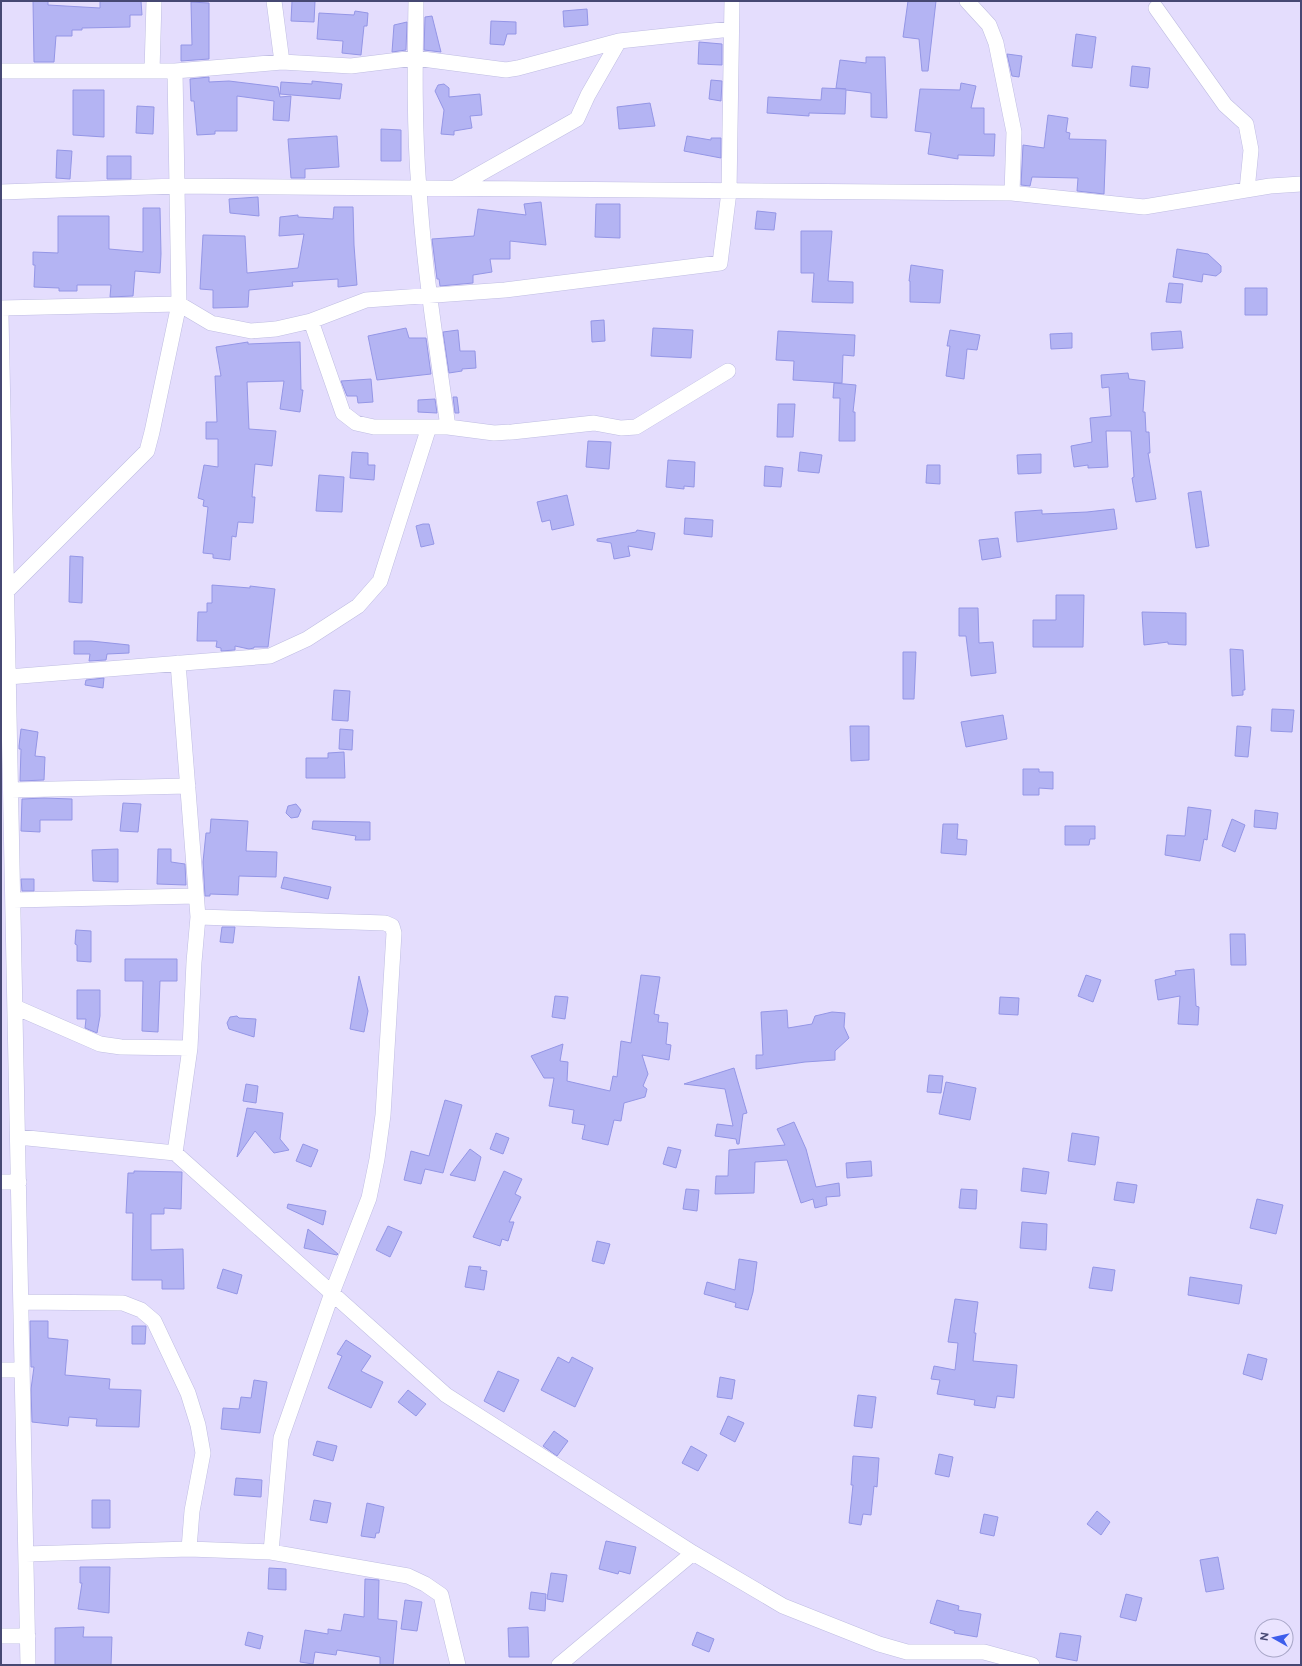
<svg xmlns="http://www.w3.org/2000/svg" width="1302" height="1666" font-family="Figtree,sans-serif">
	<rect width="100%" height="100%" fill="#e4ddfd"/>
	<path fill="#b4b4f3" stroke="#9496e6" d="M33,1H48V5L100,8V1H141L142,15H130V27L82,28V30H72V36H56L54,62H34Z
		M292,1H315L314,22L291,21Z
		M908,1H936L928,71H922L919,39L903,37Z
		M191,2L209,3V59L181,61V45H192Z
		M587,9L588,25L564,27L563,11Z
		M355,11L368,13L367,26H364L361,55L342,53L343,41L317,39L319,13L354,15Z
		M432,16L441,52L424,50L425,17Z
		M491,21L516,22V34H507L504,45L490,44Z
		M407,22L406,50L392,52L394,25Z
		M1076,34L1096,37L1092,68L1072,66Z
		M699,42L722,44V65L698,64Z
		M1007,54L1022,56L1019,77L1012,76Z
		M866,57H885L887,118L871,117V93L846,90L845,114L809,113V116L767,113L768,97L821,100L822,88L846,89L836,88L840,60L866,63Z
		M1132,66L1150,68L1148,88L1130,86Z
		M209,77V82L229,81L278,87L280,97L291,96L289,121L273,120L274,101L237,96V131H215V134L197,135L194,101H191L190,79Z
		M711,80L722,81L721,101L709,99Z
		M312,81L342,84L340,99L280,94L281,82L312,84Z
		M961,83L976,86L971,108H984V134H995L994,156L958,155V159L928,154L931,133L915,131L920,89L960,90Z
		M444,84L449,88V97L480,94L482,115L470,116L472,128L454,131V135L441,134L444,110L435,91L438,85Z
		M73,90H104V137L73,135Z
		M650,103L655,126L619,129L617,107Z
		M137,106L154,107L153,134L136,133Z
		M1048,115L1068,118L1066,132L1070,133L1069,139L1106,140L1104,194L1077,191L1078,178L1032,177L1030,186L1021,185L1023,145L1044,148Z
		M381,129L401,130V161H381Z
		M337,136L339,167L305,169V178H291L288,139Z
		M687,136L711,140V138H721V158L684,151Z
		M57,150L72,151L70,179L56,178Z
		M107,156H131V179H107Z
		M258,197L259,216L230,213L229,199Z
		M541,202L546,245L510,241V259H490L492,272L473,275V283L440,286L439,279H437L432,239L474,236L478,209L526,215L524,204Z
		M596,204H620V238L595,237Z
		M334,207H353L354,245L357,285L338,287V279L292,282L293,286L249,290L248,307L213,308V290L200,289L203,235L245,236L247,273L298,268L304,234L279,236L280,217L298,215V217L333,219Z
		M143,208H160L161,254L160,273L135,271L133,296L110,297L111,285H77V291H59V288L34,287L35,265H33V252L58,253V216H109V249L143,252Z
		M757,211L776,213L774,230L755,229Z
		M801,231H832L828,281L853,282V303L812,302L814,273H801Z
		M1177,249L1208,254L1221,266V272L1216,276L1203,274L1202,282L1173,277Z
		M911,265L943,270L940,303L910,302V281H909Z
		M1169,283L1183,284L1181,303L1166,302Z
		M1245,288H1267V315H1245Z
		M604,320L605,341L592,342L591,321Z
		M406,328L409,338H426L431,374L377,380L368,336Z
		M653,328L693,330L691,358L651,356Z
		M458,330L460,351H475L476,368L462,369V371L449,373L443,332Z
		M950,330L980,335L977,350L967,349L964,379L946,376L950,346H947Z
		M778,331L855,335L854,356L843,355L842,383L793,380L794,361L776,360Z
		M1181,331L1183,348L1152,350L1151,333Z
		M1072,333V348L1051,349L1050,334Z
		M248,342V344L300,342L301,390H303L300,412L280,409L284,381L247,382L249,429L276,431L272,466L255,464L252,497H255L253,523L238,522L236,537L232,536L230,560L213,558V554L203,553L208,507L203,506L204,500L198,498L204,465L218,467V439H206V422H217L215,376H221L216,347Z
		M1128,373L1129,379L1145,381L1143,412H1145L1146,432H1149L1150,453H1148L1156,499L1136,502L1132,478L1134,477L1131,431H1106L1108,467L1088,468V465L1074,467L1071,446L1092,442L1090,418L1111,416L1109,387L1102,388L1101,375Z
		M371,379L373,402L358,403L357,396H347L341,381Z
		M834,383L856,385L853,412H855V441H839L840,398H833Z
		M453,397H457L459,413H455Z
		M435,399L437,413L418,412V400Z
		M778,404H795L793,437H777Z
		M588,441L611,442L609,469L586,467Z
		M352,452L368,453V465H375L374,480L350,478Z
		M800,452L822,455L819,473L798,471Z
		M1041,454V473L1018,474L1017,455Z
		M668,460L695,462L694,487L684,486V489L666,487Z
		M927,465H940V484L926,483Z
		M765,466L783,468L781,487L764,486Z
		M319,475L344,477L342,512L316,511Z
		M1201,491L1209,546L1196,548L1188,493Z
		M567,495L574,525L552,530L550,520L542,522L537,502Z
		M1114,509L1117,529L1017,542L1015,512L1042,510V514L1087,512Z
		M685,518L713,520L712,537L684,534Z
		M423,524H429L434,544L421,547L416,526Z
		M637,530L655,533L652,550L628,546L630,556L614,559L611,543L597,541V539L636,532Z
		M998,538L1001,557L982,560L979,540Z
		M70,556L83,557L82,603L69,602Z
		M212,585L250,588V586L275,589L268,647H254V648L249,649L235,646V650L221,651V648L216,647L217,641H197L198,612H207V603H212Z
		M1056,595H1084L1083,647H1033V620H1056Z
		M959,608H978L979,643L993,642L996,673L971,676L966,636H959Z
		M1142,612L1186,613V645L1168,644V642L1144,645Z
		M74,641H91L129,645V653L107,654L106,660L89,661L90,654H74Z
		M1230,649L1243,650L1245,690H1243V695L1232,696Z
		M903,652H916L914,699H903Z
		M104,678L103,688L85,685L86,680Z
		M334,690L350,691L348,721L332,720Z
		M1272,709L1294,710L1292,732L1271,731Z
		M1003,715L1007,739L966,747L961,722Z
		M850,726H869V760L851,761Z
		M1237,726L1251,727L1248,757L1235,756Z
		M21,729L38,732L35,756L45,757L44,780L20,781L21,749H19V746Z
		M340,729L353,730L352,750L339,749Z
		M344,752L345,778H306V758H328V753Z
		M1023,769H1039V772H1053V789L1039,788V795H1023Z
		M44,798L72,799V820H40V832L21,831L22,799Z
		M123,803L141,804L138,832L120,831Z
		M296,804L301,810L298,817L291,818L286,813L288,806Z
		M1188,807L1211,810L1207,840L1204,839L1200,861L1165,855L1167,835L1185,836Z
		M1255,810L1278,813L1276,829L1254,827Z
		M211,819L248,821L246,851L277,852L276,877L239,876L238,895L210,894V896H205L203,862L206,833H210Z
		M1232,819L1245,825L1235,852L1222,846Z
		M313,821L370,822V840H355L356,836L312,829Z
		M943,824H958L957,839L967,840L966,855L941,853Z
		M1065,826H1095V839H1090L1089,845H1065Z
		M118,849V882L93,881L92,850Z
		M158,849H171V862L185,864L186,885L157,884Z
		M284,877L331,887L328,899L281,888Z
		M21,879H34V891H22Z
		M222,927H235L233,943L220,942Z
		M76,930L91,931V962L77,961V945L75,944Z
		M1230,934H1245L1246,965H1231Z
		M125,959H177V981H160L158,1032L142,1031L143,981H125Z
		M1194,969L1196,1006L1199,1007L1198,1025L1178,1024L1180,996L1158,1000L1155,980L1176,975L1175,971Z
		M641,975L660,977L654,1014L659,1015L658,1022L668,1023L666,1044L671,1045L669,1060L642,1055L648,1074L643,1086L647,1089L645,1097L624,1103L621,1121L614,1120L608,1145L582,1139L585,1125L572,1123L574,1110L549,1106L554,1078H544L531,1056L563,1044L560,1061L568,1062L567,1081L610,1091L613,1076L617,1077L621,1041L631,1043Z
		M1086,975L1101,980L1093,1002L1078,996Z
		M359,976L368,1011L364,1032L350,1029Z
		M77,990H100V1016L97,1033L85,1028L86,1019H77Z
		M555,996L568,997L565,1019L552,1017Z
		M1000,997L1019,998L1018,1015L999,1014Z
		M787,1010L788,1028L812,1024L815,1016L832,1012L845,1013L844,1027L849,1038L835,1051V1060L805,1062L756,1069V1055H763L761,1012Z
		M237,1016L239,1018L256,1019L254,1037L229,1029L227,1023L230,1017Z
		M734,1068L747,1113L743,1114L739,1144H737L736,1139L715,1136L717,1124L733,1126L725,1089L684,1084Z
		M929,1075L943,1076L941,1093L927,1092Z
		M946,1082L976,1088L970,1120L939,1114Z
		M246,1084L258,1086L256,1103L243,1101Z
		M445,1100L462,1105L443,1173L425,1169L421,1184L404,1180L411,1151L429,1156Z
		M247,1108L283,1113L280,1139L289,1150L274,1153L255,1131L237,1157Z
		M794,1122L806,1149L816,1187L839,1183L840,1196L826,1197L827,1205L815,1208L813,1199L801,1203L787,1160L755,1162L754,1193L715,1194L716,1176H728L729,1150L785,1145L777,1129Z
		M496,1133L509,1138L503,1154L490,1149Z
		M1072,1133L1099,1137L1095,1165L1068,1161Z
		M303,1144L318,1150L311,1167L296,1161Z
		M668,1147L681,1150L676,1168L663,1164Z
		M470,1149L481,1157L475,1181L450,1175Z
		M871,1161L872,1176L847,1178L846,1163Z
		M1023,1168L1049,1172L1046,1194L1021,1191Z
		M134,1171L182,1172L181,1209L164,1208V1214H151V1250L183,1249L184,1289H162V1280H132L133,1213H126L128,1173H134Z
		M504,1171L522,1179L515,1194L521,1197L509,1222H514L508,1241L502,1239L500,1246L473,1237Z
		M1117,1182L1137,1185L1134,1203L1114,1200Z
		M686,1189L699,1190L697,1211L683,1209Z
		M961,1189L977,1190L976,1209L959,1208Z
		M1257,1199L1283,1205L1276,1234L1250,1228Z
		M288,1204L326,1211L323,1225L287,1208Z
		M1022,1222L1047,1224L1046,1250L1020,1248Z
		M388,1226L402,1232L390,1257L376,1250Z
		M308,1229L338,1254L337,1255L304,1248Z
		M597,1241L610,1244L604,1264L592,1261Z
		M739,1259L757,1262L753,1292L748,1310L735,1307L736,1303L704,1294L707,1282L735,1290Z
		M469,1266L481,1267L480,1270L487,1271L484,1290L465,1287Z
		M1093,1267L1115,1270L1112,1291L1089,1288Z
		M223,1269L242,1275L237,1294L217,1288Z
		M1190,1277L1242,1285L1239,1304L1188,1295Z
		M955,1299L978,1302L974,1333H976L973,1361L1017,1365L1014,1398L997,1396L995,1408L974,1405L975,1400L937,1394L940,1380L931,1379L934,1366L955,1370L958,1343L948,1342Z
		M30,1321H48V1338L68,1340L65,1375L110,1379L109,1389L141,1390L139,1427L96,1426L97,1419L69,1417L68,1426L32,1422L31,1389L34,1367H31Z
		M132,1326H146L145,1344H132Z
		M346,1340L371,1356L361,1371L383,1382L371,1408L328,1388L342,1356L337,1354Z
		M1248,1354L1267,1359L1262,1380L1243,1374Z
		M558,1357L569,1363L572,1357L593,1368L575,1407L541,1390Z
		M498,1371L519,1380L504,1412L484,1401Z
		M720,1377L735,1380L732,1399L717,1397Z
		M254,1380L267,1382L260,1433L221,1429L223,1408L239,1409L241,1397L251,1398Z
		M408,1390L426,1404L416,1416L398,1402Z
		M858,1395L876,1397L872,1428L854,1426Z
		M728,1416L744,1423L735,1442L720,1434Z
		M554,1431L568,1441L557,1456L543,1446Z
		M317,1441L337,1446L333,1461L313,1455Z
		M691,1446L707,1455L698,1471L682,1463Z
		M939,1454L953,1457L949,1477L935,1474Z
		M853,1456L879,1458L877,1487L874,1486L871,1515L863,1514L861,1525L849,1523L853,1485H851Z
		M236,1478L262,1480L261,1497L234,1495Z
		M92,1500H110V1528H92Z
		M314,1500L331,1503L327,1523L310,1520Z
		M367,1503L384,1507L379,1533H376L375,1538L361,1536Z
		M1097,1511L1110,1522L1101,1535L1087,1524Z
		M984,1514L998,1517L994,1536L980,1533Z
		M606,1541L636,1547L630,1574L619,1571L618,1574L599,1569Z
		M1218,1557L1224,1589L1206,1592L1200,1560Z
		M80,1567H110L109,1613L78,1609L82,1583H80Z
		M269,1568L286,1569V1590L268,1589Z
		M551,1573L567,1575L563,1602L547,1599Z
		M365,1579L379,1580L378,1619L397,1621L393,1665H380V1657L337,1650L336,1655L315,1652L313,1664L300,1662L305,1630L328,1634V1629L341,1631L344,1614L364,1617Z
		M531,1592L546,1594L545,1611L529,1609Z
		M1126,1594L1142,1598L1136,1621L1120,1617Z
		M405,1600L422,1602L417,1631L401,1629Z
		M937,1600L959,1606L958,1610L981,1614L977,1637L954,1633L955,1631L930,1623Z
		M84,1627L83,1637H112L111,1665H55V1628Z
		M528,1627L529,1657H509L508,1628Z
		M248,1632L263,1636L260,1649L245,1645Z
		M697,1632L714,1639L709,1652L692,1645Z
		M1060,1633L1081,1636L1077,1661L1056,1657Z"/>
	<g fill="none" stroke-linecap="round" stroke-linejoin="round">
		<g stroke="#bfbde2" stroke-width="16">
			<path id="street" d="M274,1L282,62
				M416,1C415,63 414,127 419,189C424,269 437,348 448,427
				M967,1L989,25L996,43L1014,132L1012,193
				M1156,8L1225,105L1246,124L1251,150L1247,190
				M1,71H175L282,62L351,66L415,58L506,70L518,68L619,41L731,29
				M152,71L154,1
				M455,188L577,119L588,95L619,41
				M1,192L177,186L1012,193L1144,207L1270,186L1301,184
				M1,308L179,304L211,323L251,331L276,329L311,321L366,300L505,290L720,263L729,192L732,1
				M1,315L28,1665
				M311,321L343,413L356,423L374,427H448L494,433L512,432L594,423L621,428L636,427L728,371
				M2,592H6L147,451L152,432L179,304L175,71
				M8,677L270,656L307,639L358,606L380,581L429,427
				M11,790L188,786
				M13,900L196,896
				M198,917L385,923L392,926L394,933L383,1115L377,1159L369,1198L332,1293L281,1438L271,1552
				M15,1007L100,1044L121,1047L190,1048
				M18,1137L175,1153L446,1395L693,1553L783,1606L879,1644L907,1652H984L1032,1665
				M175,1153L190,1048L194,962L198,917L178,663
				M1,1182H19
				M21,1302L123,1303L141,1310L154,1321L188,1393L198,1425L203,1453L192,1511L189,1549L26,1554
				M1,1370H22
				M189,1549L271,1552L408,1576L425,1584L441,1595L458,1665
				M1,1636H28
				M559,1665L693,1553"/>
		</g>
		<use href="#street" stroke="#fff" stroke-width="15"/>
	</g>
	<rect width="1302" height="1666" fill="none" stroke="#464873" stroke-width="4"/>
	<g transform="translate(1274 1638) rotate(278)"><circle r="19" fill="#eae4ff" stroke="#a8a6c7"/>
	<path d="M0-3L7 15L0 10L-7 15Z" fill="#3d5dec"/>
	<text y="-6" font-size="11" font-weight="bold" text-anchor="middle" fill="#464873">N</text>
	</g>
</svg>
